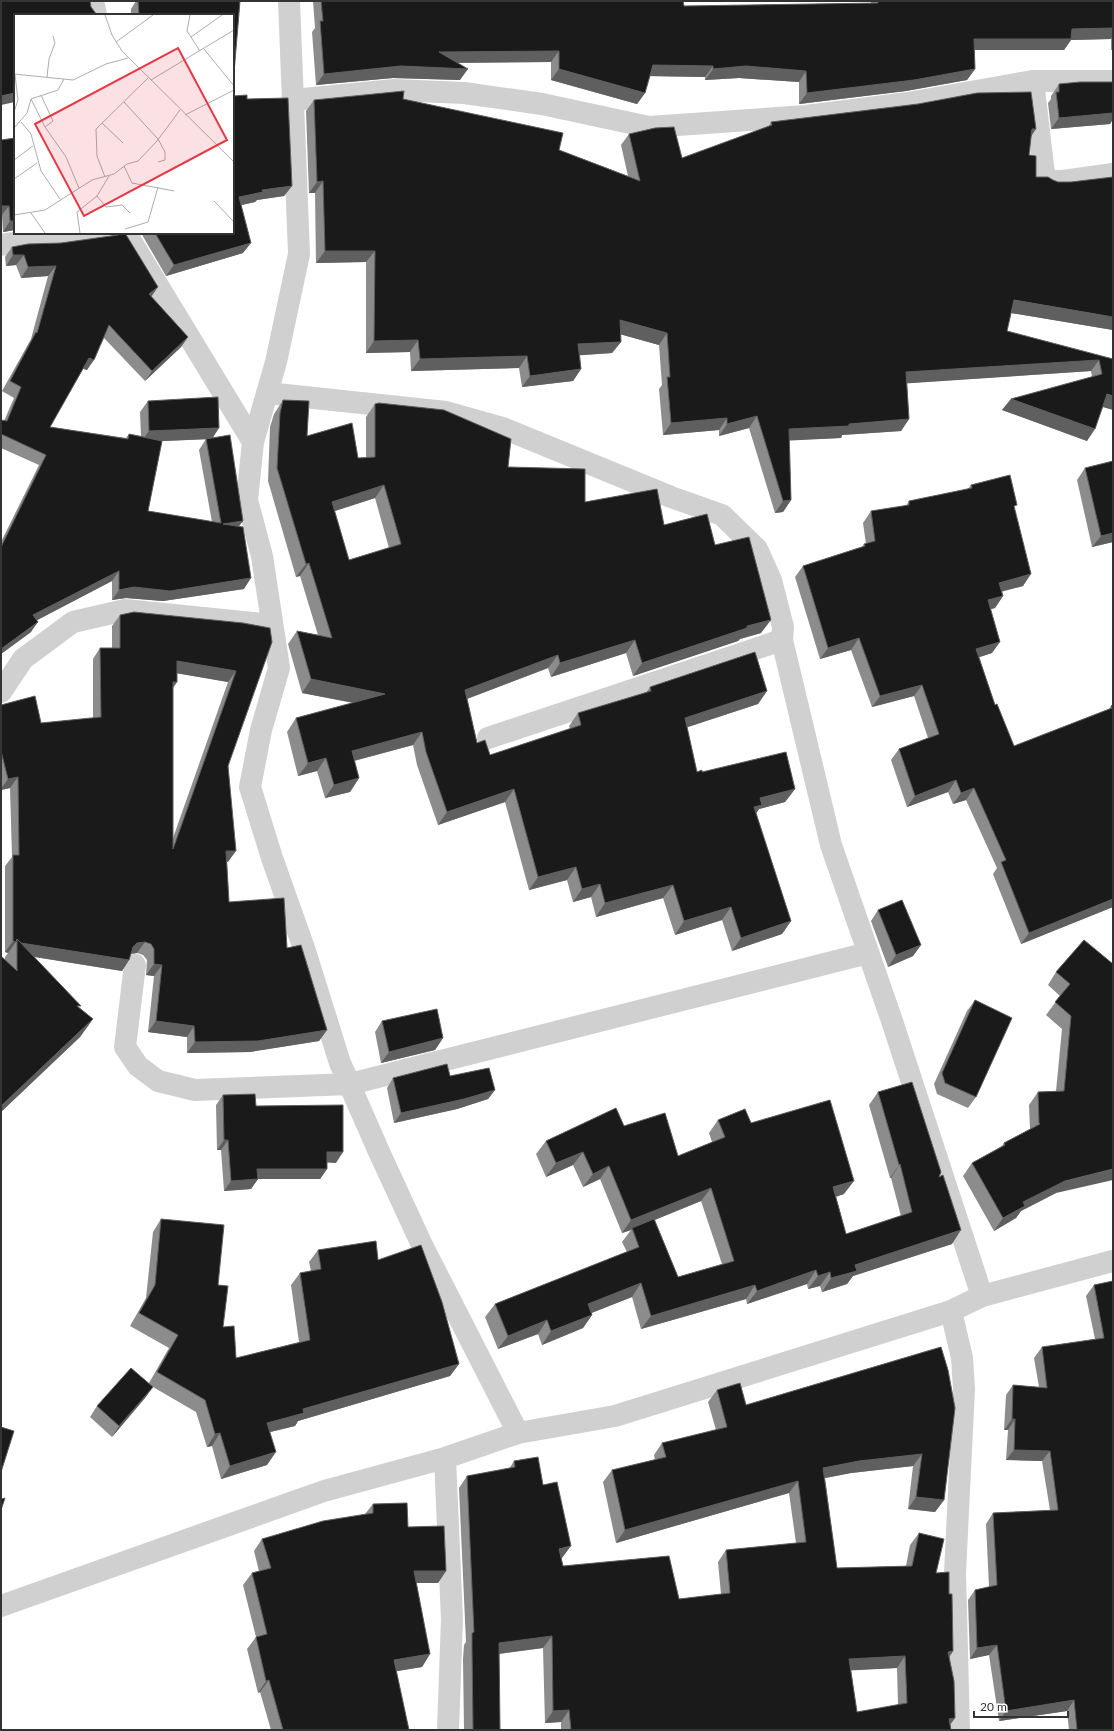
<svg xmlns="http://www.w3.org/2000/svg" width="1114" height="1731" font-family="Lato,sans-serif">
	<rect width="100%" height="100%" fill="#fff"/>
	<g fill="none" stroke-linecap="round" stroke-linejoin="round">
		<path stroke="#d0d0d0" stroke-width="22" d="M93,1L96,15
			M289,1L299,254L276,362L253,442L247,500L262,556L279,668L261,730L250,787L272,858L305,951L340,1063L380,1154L422,1245L518,1433
			M1033,81L1044,174L1050,181H1063L1113,174
			M293,100L394,90L464,93L542,104L649,127L806,116L908,103L1033,81H1113
			M126,233L253,442
			M1,245L19,242L52,241L109,233
			M267,393L446,412L503,428L671,497L722,515L757,549L771,580L783,627L782,640L831,845L891,1018L982,1296
			M1,692L23,659L73,622L125,610L272,625
			M488,738L782,640
			M135,965L125,1047L138,1066L158,1081L195,1090L350,1084L868,953
			M951,1311L962,1358L964,1389L955,1573L959,1730
			M445,1458L452,1619L448,1730
			M1,1606L324,1491L445,1458L518,1433L615,1416L951,1311L982,1296L1113,1261"/>
	</g>
	<path fill="#8c8c8c" fill-rule="evenodd" d="M136,1H240L233,15H131V9Z
		M313,1H683L684,6L871,3V1H1113V50H1111V39L1071,40L1064,50H974L975,69L967,80L906,91L799,104V82L739,78L705,80V77L649,76L645,93L637,104L551,80V62L458,63L460,80L393,78L316,85L312,32L315,28Z
		M1113,82V119L1110,124L1051,129L1048,103L1051,99V96L1059,84Z
		M247,99L292,186L284,196L257,200L255,202L241,205L243,253L166,276L141,233H233Z
		M403,99L559,150L628,176L621,145L629,134L682,158L769,126L771,122L1031,136L1029,155L1036,177L1058,182H1071L1113,177V330L1011,313L1007,331L1113,359L1103,407L1087,441L1002,410L1011,399L1092,377L1091,371L907,383L909,419L901,431L842,435L841,438L789,440L791,500L783,512L775,513L749,428L719,436V430L663,435L659,389L662,385L659,345L620,334L621,342L612,353L580,355L581,369L573,381L522,387L519,368L411,371L410,352L366,353V262L316,263L315,193H309L306,111L314,100Z
		M1,140L15,230L3,232L2,216H1Z
		M12,247L151,297L188,337L181,347L145,381L104,338L87,370L83,369L50,427L126,438L129,434L141,436L140,412L148,401L212,438L243,521L239,526L244,589L163,601L126,598L112,600V581L37,620L31,632L1,654V542L39,465L1,448V420L4,421L14,398L2,391L31,339L48,276L21,278L16,265L6,266L5,257ZM206,439L199,450L212,522L148,511L162,441Z
		M283,400L307,436L358,458H366V417L375,404L508,467L585,502L664,525L715,545L761,633L740,639L738,641L633,676L626,653L551,677L548,668L467,699L477,743L490,755L570,729L569,726L578,713L646,693L650,687L767,691L758,704L687,727L697,772L795,789L785,802L759,809L756,814L791,921L782,934L732,951L722,920L675,935L663,898L596,917L591,897L573,902L567,880L529,890L505,802L438,825L417,765L413,745L354,761L359,778L350,792L325,798L317,771L298,776L287,732L296,718L353,703L302,693L288,644L297,631L318,635L300,576L296,577L268,481L270,427L274,414ZM375,498L389,548L349,560L334,511Z
		M1085,468L1113,542L1092,547L1077,480Z
		M971,485L1014,509L1023,586L1001,592L1003,596L995,608L991,609L992,653L979,657L995,705L1014,746L1109,709L1111,706L1113,705V907L1021,944L993,874L997,868L966,800L953,804L948,792L907,807L891,760L899,749L928,738L914,696L872,707L851,650L820,659L795,577L803,566L862,547L864,544H866L863,523L871,511L906,506L909,501L968,489Z
		M120,615L243,623L228,766V862H227L229,902L287,948L327,1030L319,1041L250,1052L187,1053V1037L148,1032L154,976L146,975L147,960L143,955L137,953L131,954L129,960L122,971L34,957L79,1008L93,1019L80,1037L1,1112V956L5,960V957L8,953L5,952V866L12,857L10,788L1,790V705L41,723L93,718V659L100,648H112V626ZM177,673L228,682L173,838V688L177,682Z
		M878,910L921,945L913,956L888,967L871,921Z
		M1084,940L1056,1193L1021,1211L1016,1218L994,1231L963,1176L972,1163L1002,1146L1004,1143L1030,1129L1029,1105L1038,1092L1056,1091L1062,1029L1046,1015L1060,996L1048,985L1056,972Z
		M975,1000L976,1097L968,1108L937,1094L934,1084L967,1011Z
		M382,1021L443,1038L435,1050L381,1063L375,1032Z
		M450,1076L495,1090L488,1099L457,1109L394,1123L387,1088L393,1078Z
		M878,1092L939,1177L952,1244L853,1276L847,1284L822,1292L820,1286L808,1289L807,1284L747,1304L746,1299L641,1329L632,1297L591,1313L592,1315L583,1328L542,1345L538,1334L498,1349L485,1317L495,1304L627,1252L622,1242L631,1230L622,1233L600,1179L583,1187L573,1165L546,1177L536,1154L546,1141L624,1126L678,1156L712,1142L709,1133L718,1120L751,1123L844,1194L836,1197L846,1234L901,1216L891,1178H890L869,1105ZM701,1201L722,1264L678,1277L655,1220Z
		M223,1095L256,1106L336,1163L327,1162V1169L320,1179H258L251,1189L224,1191L221,1150H217L216,1105Z
		M161,1219L218,1285L223,1327L236,1358L299,1342L291,1285L300,1273L311,1271L309,1262L318,1250L378,1260L459,1364L450,1376L298,1421L295,1426L270,1432L267,1465L221,1479L212,1446L207,1447L196,1412L153,1387L145,1398L112,1437L90,1417L97,1406L149,1383L169,1348L130,1326L146,1298L153,1232Z
		M1113,1281V1730H1069L1067,1711L999,1721L989,1655L970,1659L968,1600L975,1590L989,1587L986,1524L993,1513L1050,1510L1042,1461L1006,1460L1008,1430H1004L1006,1395L1013,1385L1039,1387L1034,1358L1042,1347L1095,1339L1086,1296L1094,1285Z
		M941,1347L944,1500L935,1512L908,1509L913,1466L851,1473L825,1478L837,1568L906,1566L910,1545L919,1533L936,1573L949,1594L953,1651L949,1658L955,1718L950,1725L951,1730H561V1722L545,1723L543,1648L499,1654L500,1730H464L463,1659L464,1645L466,1642L459,1488L467,1476L509,1469L514,1461L543,1485L562,1558H561L563,1566L679,1599L721,1594L718,1562L726,1550L796,1543L789,1493L616,1543L603,1482L612,1470L655,1460L654,1455L662,1443L716,1430L708,1402L717,1390L746,1405ZM897,1668L898,1705L857,1712L851,1670Z
		M373,1504L408,1527L446,1571L438,1583H416L430,1654L422,1667L396,1671L409,1730H271L260,1692L258,1693L247,1649L256,1637L243,1585L252,1573L259,1571L254,1551L262,1539L365,1514Z"/>
	<path fill="#5f5f5f" d="M1113,28V36L1111,39L1071,40L1064,50H966L974,39L1072,29Z
		M559,51L551,62L432,63L439,52Z
		M653,65L713,66L705,77L645,76Z
		M401,66L468,69L460,80L393,78L316,85L324,74Z
		M746,66L806,71L799,82L739,78L705,80L713,69Z
		M559,69L645,93L637,104L551,80Z
		M975,69L967,80L906,91L799,104L807,93Z
		M15,93V102L1,105V96Z
		M1113,113V119L1110,124L1051,129L1059,118Z
		M1032,129H1036L1028,141Z
		M323,181L315,193H309L317,182Z
		M292,186L284,196L257,200L255,202L233,207L239,197L262,190Z
		M1,206H9L1,216Z
		M10,221H15V230L3,232Z
		M251,243L243,253L166,276L174,265Z
		M325,251H375L366,262L316,263Z
		M13,255H24L16,265L6,266Z
		M56,266L48,276L21,278L28,267Z
		M158,287L151,297L149,294Z
		M1014,300L1113,317V330L1005,312Z
		M620,320L667,333L659,345L612,332Z
		M188,337L181,347L145,381L152,371Z
		M418,340L410,352L366,353L374,341Z
		M621,342L612,353L570,356L578,344Z
		M527,356L519,368L411,371L420,359Z
		M89,358L94,360L87,370L82,368Z
		M1099,360L1091,371L898,384L906,372Z
		M581,369L573,381L522,387L530,376Z
		M1107,394L1113,396V410L1099,406Z
		M1011,399L1095,429L1087,441L1002,410Z
		M757,416L749,428L719,436L727,424Z
		M727,418L719,430L663,435L671,423Z
		M909,419L901,431L842,435L841,438L781,441L789,429Z
		M219,428L212,439L141,442L149,431Z
		M384,485L375,498L323,515L332,502Z
		M791,500L783,512L775,513L783,501Z
		M243,521L235,531L223,524Z
		M1113,533V542L1092,547L1101,536Z
		M309,563L300,576L296,577L306,564Z
		M119,571L112,581L26,626L33,615Z
		M1031,574L1023,586L991,594L999,583Z
		M251,578L244,589L163,601L126,598L112,600L119,590L134,587Z
		M1003,596L995,608L980,612L988,600Z
		M771,620L761,633L740,639L738,641L633,676L642,663L747,626Z
		M38,622L31,632L1,654V649Z
		M859,638L851,650L820,659L828,648Z
		M635,640L626,653L551,677L560,663Z
		M1000,642L992,653L968,661L976,649Z
		M558,655L548,668L456,703L465,690Z
		M177,661L236,671L228,682L169,672Z
		M311,679L385,694L376,707L302,693Z
		M173,682H177L169,693Z
		M922,685L914,696L872,707L880,696Z
		M767,691L758,704L676,731L685,718Z
		M422,732L413,745L342,764L352,751Z
		M326,758L317,771L298,776L308,763Z
		M18,777L10,788L1,790V789L8,779Z
		M359,778L350,792L325,798L334,785Z
		M956,780L948,792L907,807L915,796Z
		M974,788L966,800L953,804L961,793Z
		M514,789L505,802L438,825L447,812Z
		M795,789L785,802L759,809L753,818L744,820L760,798Z
		M226,851H236L228,862H218Z
		M576,867L567,880L529,890L538,877Z
		M600,884L591,897L573,902L582,889Z
		M673,885L663,898L596,917L605,903Z
		M1113,899V907L1021,944L1029,933Z
		M731,907L722,920L675,935L684,921Z
		M791,921L782,934L732,951L741,938Z
		M13,941L16,942L8,953L5,952Z
		M17,942L129,960L122,971L17,954Z
		M145,942L137,953L130,954L133,947L137,943Z
		M921,945L913,956L888,967L896,955Z
		M154,964L162,965L154,976L146,975Z
		M93,1019L80,1037L1,1112V1106Z
		M156,1021L194,1026L187,1037L148,1032Z
		M327,1030L319,1041L250,1052L187,1053L195,1042Z
		M443,1038L435,1050L381,1063L389,1052Z
		M495,1090L488,1099L457,1109L394,1123L401,1113Z
		M224,1140H228L221,1150H217Z
		M327,1152H343L336,1163L320,1162Z
		M583,1152L573,1165L546,1177L556,1163Z
		M900,1164L891,1178H890L899,1165Z
		M609,1166L600,1179L583,1187L593,1174Z
		M257,1169H327L320,1179H258L251,1189L224,1191L231,1181Z
		M1113,1169V1180L1056,1193L1021,1211L1016,1218L994,1231L1003,1218L1023,1202L1065,1181Z
		M854,1181L844,1194L824,1200L833,1187Z
		M711,1188L701,1201L632,1229V1228L631,1230L622,1233L631,1220Z
		M961,1230L952,1244L853,1276L847,1284L822,1292L831,1278L855,1265Z
		M816,1270L807,1284L747,1304L757,1291Z
		M830,1272L820,1286L808,1289L818,1276Z
		M641,1283L632,1297L579,1318L588,1304Z
		M755,1285L746,1299L641,1329L651,1316Z
		M592,1315L583,1328L542,1345L551,1331Z
		M547,1320L538,1334L498,1349L508,1336Z
		M459,1364L450,1376L298,1421L295,1426L258,1435L267,1423L303,1409Z
		M153,1387L145,1398L112,1437L119,1426Z
		M1012,1419H1015L1008,1430H1004Z
		M220,1433L212,1446L207,1447L215,1434Z
		M1014,1450L1050,1451L1042,1461L1006,1460Z
		M276,1452L267,1465L221,1479L230,1466Z
		M922,1454L913,1466L851,1473L815,1480L823,1468L859,1461Z
		M798,1481L789,1493L616,1543L625,1530Z
		M916,1497L944,1500L935,1512L908,1509Z
		M571,1546L562,1558L551,1561L559,1549Z
		M414,1571H446L438,1583H405Z
		M552,1636L543,1648L490,1655L499,1643Z
		M997,1645L989,1655L970,1659L977,1648Z
		M953,1651L945,1663L948,1652Z
		M430,1654L422,1667L386,1673L394,1660Z
		M905,1656L897,1668L840,1671L849,1659Z
		M269,1680L260,1692L258,1693L266,1681Z
		M1074,1700L1067,1711L999,1721L1006,1711Z
		M569,1710L561,1722L545,1723L553,1711Z
		M955,1718L946,1730L949,1719Z"/>
	<path fill="#1a1a1a" stroke="#5f5f5f" fill-rule="evenodd" d="M1,1H90L91,7L97,15H15V93L1,96Z
		M138,1H240L233,85V15H139Z
		M321,1H683L684,6L878,3V1H1113V28L1072,29L1071,39H974L975,69L914,80L807,93L806,71L746,66L713,69V66L653,65L645,93L559,69V51L439,52L468,69L401,66L324,74L320,21H323Z
		M1080,82H1113V113L1059,118L1056,92H1059V84Z
		M404,91L403,99L563,133L559,150L640,181L629,134L655,128L674,127L682,158L772,125L771,122L918,104L977,93L1031,92L1036,129H1032L1029,155L1036,156V177H1048L1053,180L1058,182H1071L1113,177V317L1014,300L1007,331L1113,359V396L1107,394L1095,429L1011,399L1102,374L1099,360L906,372L909,419L849,424V426L789,429L791,500L783,501L757,416L727,424V418L671,423L667,377H670L667,333L620,320L621,342L578,344L581,369L530,376L527,356L420,359L418,340L374,341L375,251H325L323,181L317,182L314,100Z
		M247,95V99L288,98L292,186L262,190L263,192L239,197L251,243L174,265L155,233H233V96Z
		M15,138V221H10L9,206H1V140Z
		M122,233H125L158,287L149,294L188,337L152,371L109,325L94,360L89,358L50,427L128,439L129,434L162,441L148,511L221,523L206,439L230,435L243,521L223,524L243,527L251,578L170,591L134,587L119,590V571L33,615L38,622L1,649V547L46,455L1,434V420L7,421L21,387L10,381L36,332L37,333L56,266L28,267L24,255H13L12,247L28,244L61,243L118,235Z
		M218,397L219,428L149,431L148,401Z
		M283,400L309,401L307,436L352,423L358,458L375,457V404L379,403L444,410L511,439L508,467L585,469V502L657,489L664,525L707,514L715,545L749,537L771,620L747,626V628L642,663L635,640L560,663L558,655L465,690L477,743L485,740L490,755L581,725L578,713L651,691L650,687L755,652L767,691L685,718L697,772L702,770V772L786,752L795,789L760,798L762,805L754,807L791,921L741,938L731,907L684,921L673,885L605,903L600,884L582,889L576,867L538,877L514,789L447,812L426,752L422,732L352,751L359,778L334,785L326,758L308,763L296,718L385,694L311,679L297,631L332,638L309,563L306,564L277,468L280,413ZM384,485L401,544L349,560L332,502Z
		M1113,461V533L1101,536L1085,468Z
		M1010,475L1017,505L1014,506L1031,574L999,583L1003,596L988,600L1000,642L976,649L995,705L997,704L1014,746L1112,708L1111,706L1113,705V899L1029,933L1001,862L1006,860L974,788L961,793L956,780L915,796L899,749L939,734L922,685L880,696L859,638L828,648L803,566L865,546L864,544L875,541L871,511L909,505V501L972,488L971,485Z
		M134,612L243,623L270,628L272,642L228,766L236,851H226L229,902L284,898L287,948L301,945L327,1030L258,1041L195,1042L194,1026L156,1021L162,965L154,964V949L151,944L145,942L137,943L133,947L129,960L21,943L17,939L16,942L13,941V855H19L18,777L8,779L1,751V705L35,696L41,723L101,717L100,648H120V615ZM177,661L236,671L173,849V682H177Z
		M902,900L921,945L896,955L878,910Z
		M17,939L81,1006H77L93,1019L1,1106V956L17,971Z
		M1084,940L1113,964V1169L1065,1181L1023,1202L1025,1206L1003,1218L972,1163L1005,1145L1004,1143L1040,1124L1039,1123L1038,1092L1064,1091L1071,1016L1055,1002L1070,984L1056,972Z
		M975,1000L1012,1018L976,1097L945,1083L942,1073Z
		M437,1009L443,1038L389,1052L382,1021Z
		M447,1064L450,1076L489,1068L495,1090L464,1099L401,1113L393,1078Z
		M912,1082L941,1172L939,1177L943,1175L961,1230L855,1265L857,1271L831,1278L830,1272L818,1276L816,1270L757,1291L755,1285L651,1316L641,1283L588,1304L592,1315L551,1331L547,1320L508,1336L495,1304L639,1247L632,1228L654,1219L678,1277L734,1261L711,1188L631,1220L609,1166L593,1174L583,1152L556,1163L546,1141L616,1108L624,1126L665,1113L678,1156L725,1137L718,1120L745,1109L751,1123L830,1100L854,1181L833,1187L846,1234L912,1212L900,1164L899,1165L878,1092Z
		M255,1094L256,1106L343,1105V1152H327V1169H257L258,1179L231,1181L228,1140H224L223,1095Z
		M161,1219L224,1225L218,1285L228,1286L223,1327L234,1326L236,1358L310,1340L300,1273L321,1269L318,1250L376,1241L378,1260L421,1245L442,1302L459,1364L303,1409L304,1413L267,1423L276,1452L230,1466L220,1433L215,1434L205,1400L157,1372L178,1335L139,1313L155,1285Z
		M1113,1281V1730H1077L1074,1700L1006,1711L997,1645L977,1648L975,1590L997,1585L993,1513L1058,1510L1050,1451L1014,1450L1015,1419H1012L1013,1385L1047,1388L1042,1347L1104,1338L1094,1285Z
		M941,1347L948,1370L955,1408L944,1500L916,1497L922,1454L859,1461L823,1468L837,1568L912,1566L919,1533L944,1539L936,1573L949,1572V1594H952L953,1651L948,1652L954,1681L955,1718L949,1719L951,1730H571L569,1710L553,1711L552,1636L499,1643L500,1730H473L472,1647V1633L474,1632L467,1476L515,1467L514,1461L538,1457L543,1485L557,1482L571,1546L559,1549L563,1566L669,1556L679,1599L730,1593L726,1550L806,1542L798,1481L625,1530L612,1470L666,1457L662,1443L727,1427L717,1390L740,1383L746,1405ZM905,1656L907,1703L857,1712L849,1659Z
		M131,1368L153,1387L119,1426L97,1406Z
		M1,1427L14,1431L1,1472Z
		M5,1498L1,1510V1499Z
		M407,1503L408,1527L444,1526L446,1571H414L430,1654L394,1660L409,1730H283L269,1680L266,1681L256,1637L267,1634L252,1573L271,1568L262,1539L323,1521L373,1513V1504Z"/>
	<g transform="translate(14 14)">
		<rect width="220" height="220" fill="#fff"/>
		<path fill="none" stroke="#adadad" stroke-width="1" d="M91,1L98,21L108,37L220,148M176,1L173,17L186,37M177,23L208,1M102,28L139,1M190,35L220,72M0,60L59,66L92,50L114,44M33,63L35,45L41,29L39,22M137,66L220,16M27,81L39,107L31,113M17,85L31,113L52,143L65,174M110,88L144,125L151,138V146L144,148M0,98L4,86L1,61M171,101L220,76M7,108L17,120L27,157L46,185M88,109L109,129M0,114L13,99L17,85L44,76L50,65M0,146L19,132M110,152L118,169L160,177M91,163L83,142L82,115L134,64M0,165L23,149M83,182L92,193L108,191L116,199M200,187L220,208M17,199L31,219M0,201L31,196L78,166L100,160L113,150L124,147L143,127L166,96M111,215L134,208L144,173M66,219L63,198L83,182L95,162"/>
		<path fill="#e63946" fill-opacity="0.15" stroke="#e63946" stroke-width="2" d="M164,34L213,126L70,202L21,110Z"/>
		<rect width="220" height="220" fill="none" stroke="#333" stroke-width="2"/>
	</g>
	<rect width="1114" height="1731" fill="none" stroke="#333333" stroke-width="4"/>
	<path d="M974 1711v6h94v-6" fill="none" stroke="#333333" stroke-width="2"/>
	<text x="980" y="1711" font-size="12" fill="#333333" stroke="#ffffff" stroke-width="3" paint-order="stroke">20 m</text>
</svg>
